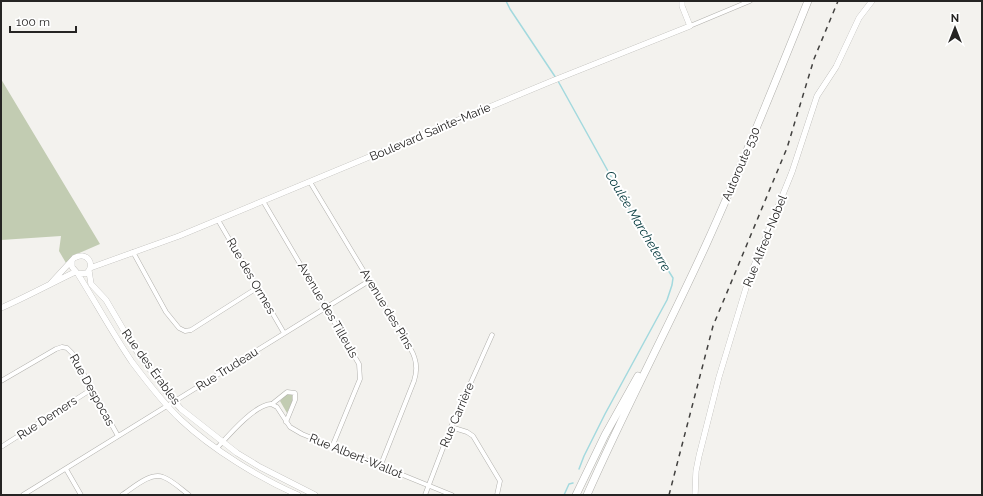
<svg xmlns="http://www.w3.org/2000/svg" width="983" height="496" font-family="Raleway,sans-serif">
	<rect width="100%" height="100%" fill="#f3f2ee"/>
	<path fill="#c2ccb2" d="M1,79L100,244L77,254L66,263L59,251L61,236L1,240Z
		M287,394L292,395V402L287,413L280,401Z"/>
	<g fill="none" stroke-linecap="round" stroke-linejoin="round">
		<path stroke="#a3d9de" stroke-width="1.5" d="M506,1L510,9L556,78
			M558,81L624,200L673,278L672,285L667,300L605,414L584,456L579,469
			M564,495L569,484L573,483"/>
		<g stroke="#b1b0ac" stroke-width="5">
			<path id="street" d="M690,26L750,1
				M310,182L410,348C417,359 418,369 414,381L380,467
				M263,201L359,364L360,379L332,447
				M218,220L284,333
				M133,252L166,312L179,328L185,331L191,330L257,288
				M1,381L56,349L62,347L67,348L72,353L118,436
				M272,404L287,392L295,393V400L286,422
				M451,427L467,432L473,436L500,481L497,495
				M1,447L92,389
				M217,448C228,436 254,405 271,404L277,407L290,427L302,434L452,495
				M66,469L81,495
				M23,495L369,281
				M122,495C133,488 150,472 163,477C172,480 181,489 189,495
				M425,495L451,427L492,335"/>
		</g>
		<g stroke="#b1b0ac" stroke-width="6">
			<path id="secondary" d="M90,268L179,236L552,81L690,26L682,6V1
				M89,271L91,284L106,300L133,346L167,393L181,409L237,453L260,467L315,495
				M78,274C96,303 113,334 132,362C147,382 163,403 181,420C212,449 259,478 298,495
				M51,283L74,258C86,251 96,263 87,273L78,274L72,267V261
				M1,308C26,297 50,284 75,272
				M695,495L696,471L699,456L719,377L749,278L792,172L817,96L836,67L859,18L872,1"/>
		</g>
		<g stroke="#b1b0ac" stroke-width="8">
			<path id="highway" d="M576,495L605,435L638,376
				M587,495C624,411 667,330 705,247C742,166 775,83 808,1"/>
		</g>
		<use href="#street" stroke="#fff" stroke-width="4"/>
		<use href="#secondary" stroke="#fff" stroke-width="5.5"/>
		<use href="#highway" stroke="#fff" stroke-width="7"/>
		<path stroke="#42413f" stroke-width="1.5" stroke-dasharray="5 5" stroke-linecap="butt" d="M669,495L713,326L787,148L814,59L838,1"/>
	</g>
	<g text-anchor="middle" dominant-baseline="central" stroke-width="4" stroke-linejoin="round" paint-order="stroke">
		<g font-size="12" fill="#252423" stroke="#fff">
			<text transform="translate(430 132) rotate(-23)">Boulevard Sainte-Marie</text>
			<text transform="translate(741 164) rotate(-67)">Autoroute 530</text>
			<text transform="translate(765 241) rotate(-68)">Rue Alfred-Nobel</text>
			<text transform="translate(251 276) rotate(60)">Rue des Ormes</text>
			<text transform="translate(387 309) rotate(59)">Avenue des Pins</text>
			<text transform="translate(328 310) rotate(60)">Avenue des Tilleuls</text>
			<text transform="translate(151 367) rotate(54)">Rue des Érables</text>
			<text transform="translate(227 369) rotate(-32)">Rue Trudeau</text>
			<text transform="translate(92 390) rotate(61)">Rue Despocas</text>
			<text transform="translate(457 415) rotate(-67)">Rue Carrière</text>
			<text transform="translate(47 418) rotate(-33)">Rue Demers</text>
			<text transform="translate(356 456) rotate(22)">Rue Albert-Wallot</text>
		</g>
		<g font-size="13" font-style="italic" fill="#01373b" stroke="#fff">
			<text transform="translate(638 221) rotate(59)">Coulée Marcheterre</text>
		</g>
	</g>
	<rect width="983" height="496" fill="none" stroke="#252423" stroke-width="4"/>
	<g transform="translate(955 28)" stroke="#ffffff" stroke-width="3" paint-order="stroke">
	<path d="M0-3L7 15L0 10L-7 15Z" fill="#252423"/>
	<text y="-6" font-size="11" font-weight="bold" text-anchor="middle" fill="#252423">N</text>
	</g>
	<path d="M10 26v6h66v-6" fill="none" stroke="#252423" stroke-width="2"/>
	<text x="16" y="26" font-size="12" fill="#252423" stroke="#ffffff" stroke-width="3" paint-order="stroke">100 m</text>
</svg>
